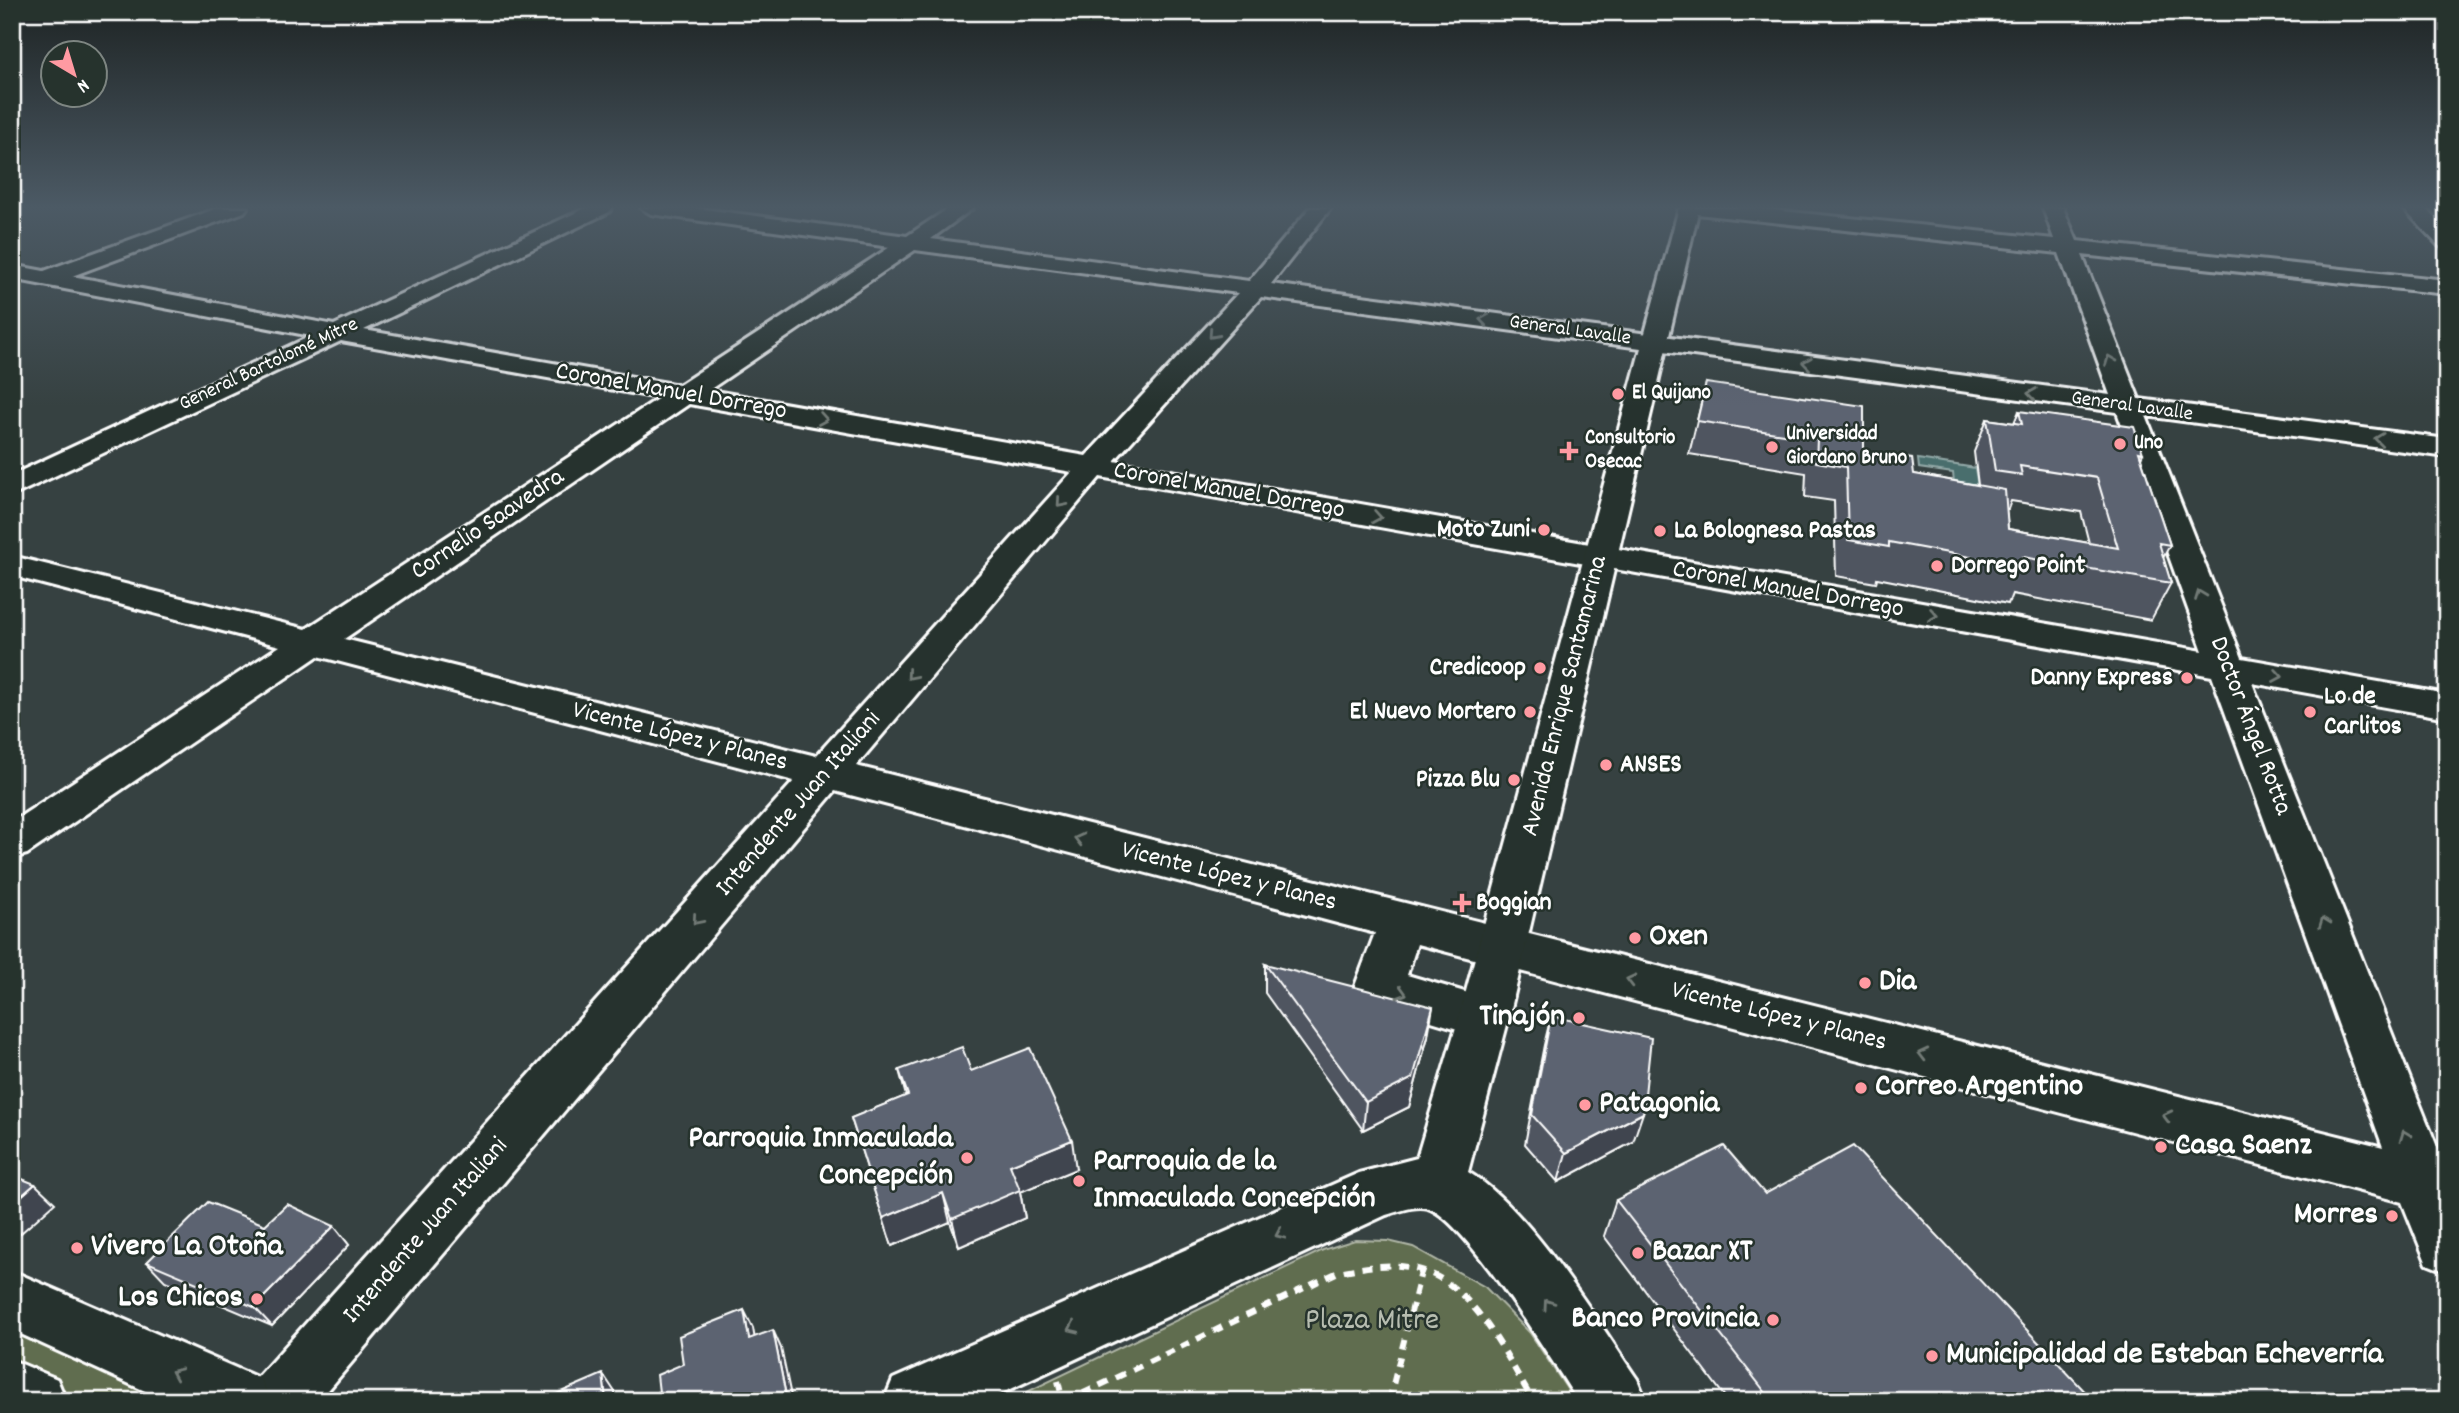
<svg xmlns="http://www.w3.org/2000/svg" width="2459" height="1413" font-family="Dekko,sans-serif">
	<rect width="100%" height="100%" fill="#364141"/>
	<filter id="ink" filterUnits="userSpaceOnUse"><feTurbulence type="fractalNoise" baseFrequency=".0143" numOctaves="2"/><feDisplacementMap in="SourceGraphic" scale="14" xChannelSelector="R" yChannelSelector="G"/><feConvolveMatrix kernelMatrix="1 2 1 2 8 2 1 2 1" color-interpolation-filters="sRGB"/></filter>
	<g filter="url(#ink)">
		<path fill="#606d4f" stroke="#b0b6a7" stroke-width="2" d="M1355,1240L1388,1241L1413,1247L1485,1287L1530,1333L1575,1401H1008L1323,1250Z
			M12,1301L239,1401H35L12,1391Z"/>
		<path fill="#4a6e6d" stroke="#92a8a7" stroke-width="2" d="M1918,459L1975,468L1978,486L1954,482L1953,473L1919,468Z"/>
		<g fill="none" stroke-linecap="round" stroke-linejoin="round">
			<g stroke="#fff" stroke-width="6">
				<path id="minor" d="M218,208H247L244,212L72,276L334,325L586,208H612L609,212L364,330L679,385L890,247L651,214L641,208H696L907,236L949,208H973L931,239L1249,281L1310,208H1331L1271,284L2110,395L2059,253L1697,214L1687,208H1754L2054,239L2043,208H2063L2077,241L2447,280V294L2082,255L2139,399L2447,439V457L2146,416L2242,658L2447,694V718L2252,683L2443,1162L2447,1163V1272L2427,1264L2402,1202L1417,944L1407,975L1502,1003L1509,1017L1502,1031L1484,1037L1362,1000L1355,986L1375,933L835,791L319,1401H247L256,1379L794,781L318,656L27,854L12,858V822L280,646L12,576V556L306,629L659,398L341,341L12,496V475L311,336L12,279V265L44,271ZM915,250L1238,293L1086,456L709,390ZM1261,297L2117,412L2203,651L1114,461ZM689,404L1072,472L816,756L344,639ZM1100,477L2212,676L2383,1147L856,766Z
					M2403,208H2425L2447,229V248L2439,246Z"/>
			</g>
			<g stroke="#fff" stroke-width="6">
				<path id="major" d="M1679,208H1699L1509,1017L1468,1172C1529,1208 1596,1319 1637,1379L1646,1401H1578C1554,1364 1465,1219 1428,1208C1416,1204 1397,1212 1386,1215L985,1401H884L893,1379L1359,1173L1417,1158L1459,1017Z
					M12,1271L261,1379L270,1401H167L12,1330Z
					M12,1360L57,1379L66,1401H12Z"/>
			</g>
			<path stroke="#fff" stroke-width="6" stroke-dasharray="10 8" stroke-linecap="butt" d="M1058,1381L1063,1401
				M1067,1401L1338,1272C1361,1268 1384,1263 1408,1267C1471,1276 1504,1353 1533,1401
				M1389,1401L1422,1268"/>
			<use href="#minor" fill="#26332d" fill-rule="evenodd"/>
			<use href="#major" fill="#26332d" fill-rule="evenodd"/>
		</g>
		<path fill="#4f5561" stroke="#fff" stroke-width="2" fill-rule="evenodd" d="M1706,383L1864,451L1914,474L1978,485L1974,452L1987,419L2014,423L2019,411L2143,453L2141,458L2170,545L2163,558L2171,583L2151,620L2012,594L2008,604L1877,578L1876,583L1836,576L1834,501L1805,497L1806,473L1689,454ZM2011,501L2081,512L2089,543L2008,529L2006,509H2008Z
			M1265,964L1428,1036L1409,1107L1363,1130L1265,993Z
			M1551,1016L1633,1142L1558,1182L1525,1144L1544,1045Z
			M899,1070L971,1071L1076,1169L1020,1192L1025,1218L959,1247L950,1222L892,1246L851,1118L906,1096Z
			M1765,1194L2094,1401H1728L1604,1236L1616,1200Z
			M265,1225L334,1226L349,1245L272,1326L165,1281L147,1262Z"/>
		<path fill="#40454f" stroke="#fff" stroke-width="2" d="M1433,1007L1428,1036L1409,1107L1363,1130L1366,1102Z
			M1643,1113L1633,1142L1558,1182L1566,1153Z
			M1072,1140L1076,1169L1020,1192L1025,1218L959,1247L952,1219L1010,1165Z
			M35,1184L55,1203L12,1241V1204Z
			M943,1193L950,1222L892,1246L883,1218Z
			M334,1226L349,1245L272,1326L254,1307Z
			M744,1310L753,1328L758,1358L749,1339Z
			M773,1330L781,1348L792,1401H787Z
			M603,1374L615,1392L616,1401H606Z"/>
		<path fill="#5c6371" stroke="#fff" stroke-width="2" d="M1706,383L1864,406V451L1912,458L1914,474L2005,490L2008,529L2118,548L2097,478L2020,466L2022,475L1995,471L1987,419L2022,424L2019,411L2134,427L2143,453L2139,452L2170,545L2159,543L2171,583L2023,557L2024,567L1889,542V547L1848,540L1846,467L1816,462L1817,439L1697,421Z
			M1265,964L1433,1007L1413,1078L1366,1102Z
			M1551,1016L1651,1038L1643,1113L1566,1153L1532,1115Z
			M962,1047L971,1071L1030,1048L1072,1140L1010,1165L1020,1190L952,1219L943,1193L883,1218L851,1118L908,1095L899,1070Z
			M1724,1146L1765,1194L1853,1146L2094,1401H1763L1769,1397L1616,1200Z
			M12,1175L35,1184L12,1204Z
			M208,1202L265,1225L287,1204L334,1226L254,1307L147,1262Z
			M744,1310L749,1339L773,1330L787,1401H660L657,1375L683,1364L679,1336Z
			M603,1374L606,1401H540Z"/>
		<defs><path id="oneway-chevron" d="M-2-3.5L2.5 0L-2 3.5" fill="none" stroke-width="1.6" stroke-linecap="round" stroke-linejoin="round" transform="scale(1.75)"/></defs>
		<g stroke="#727a76">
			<use href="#oneway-chevron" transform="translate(1484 320) rotate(-172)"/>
			<use href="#oneway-chevron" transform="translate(1213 334) rotate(132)"/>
			<use href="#oneway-chevron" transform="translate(2110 360) rotate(-111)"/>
			<use href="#oneway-chevron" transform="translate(1807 363) rotate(-172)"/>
			<use href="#oneway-chevron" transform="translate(2032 394) rotate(-172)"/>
			<use href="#oneway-chevron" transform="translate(823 419) rotate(10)"/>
			<use href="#oneway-chevron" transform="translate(2379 439) rotate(-173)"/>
			<use href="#oneway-chevron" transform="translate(1061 503) rotate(131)"/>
			<use href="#oneway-chevron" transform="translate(1377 517) rotate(10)"/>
			<use href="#oneway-chevron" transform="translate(2200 595) rotate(-111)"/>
			<use href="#oneway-chevron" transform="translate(1933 615) rotate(10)"/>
			<use href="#oneway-chevron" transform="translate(911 675) rotate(131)"/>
			<use href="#oneway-chevron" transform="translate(2278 676) rotate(10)"/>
			<use href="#oneway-chevron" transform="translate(1079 839) rotate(-166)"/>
			<use href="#oneway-chevron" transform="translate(697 920) rotate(131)"/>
			<use href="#oneway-chevron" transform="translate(2324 922) rotate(-111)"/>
			<use href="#oneway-chevron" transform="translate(1631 980) rotate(-166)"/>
			<use href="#oneway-chevron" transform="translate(1402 993) rotate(16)"/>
			<use href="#oneway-chevron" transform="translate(1923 1054) rotate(-166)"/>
			<use href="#oneway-chevron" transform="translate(2167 1116) rotate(-166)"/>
			<use href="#oneway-chevron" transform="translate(2405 1135) rotate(-111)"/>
			<use href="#oneway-chevron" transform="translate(1280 1234) rotate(156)"/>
			<use href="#oneway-chevron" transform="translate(1548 1304) rotate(-125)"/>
			<use href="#oneway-chevron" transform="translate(1073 1328) rotate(155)"/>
			<use href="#oneway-chevron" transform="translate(176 1373) rotate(-156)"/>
		</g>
	</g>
	<linearGradient id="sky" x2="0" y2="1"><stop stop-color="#1e2424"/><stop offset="0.51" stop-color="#4c5a65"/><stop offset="1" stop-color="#4c5a65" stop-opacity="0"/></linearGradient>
	<rect width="2459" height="406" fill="url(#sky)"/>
	<g fill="#ff9aa2" stroke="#26332d" stroke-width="2.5">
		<circle cx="1618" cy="394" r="7"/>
		<circle cx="2120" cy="444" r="7"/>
		<circle cx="1772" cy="447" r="7"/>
		<path d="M1565.5 440.5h7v7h7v7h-7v7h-7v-7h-7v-7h7z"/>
		<circle cx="1544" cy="530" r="7"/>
		<circle cx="1660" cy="531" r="7"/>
		<circle cx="1937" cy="566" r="7"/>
		<circle cx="1540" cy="668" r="7"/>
		<circle cx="2187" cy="678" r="7"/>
		<circle cx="1530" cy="712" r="7"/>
		<circle cx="2310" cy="712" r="7"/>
		<circle cx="1606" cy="765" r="7"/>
		<circle cx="1514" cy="780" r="7"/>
		<path d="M1458.5 892.5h7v7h7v7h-7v7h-7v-7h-7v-7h7z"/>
		<circle cx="1635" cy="938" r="7"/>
		<circle cx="1865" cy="983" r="7"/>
		<circle cx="1579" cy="1018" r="7"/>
		<circle cx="1861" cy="1088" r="7"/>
		<circle cx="1585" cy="1105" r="7"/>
		<circle cx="2161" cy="1147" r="7"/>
		<circle cx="967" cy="1158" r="7"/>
		<circle cx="1079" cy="1181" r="7"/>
		<circle cx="2392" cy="1216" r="7"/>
		<circle cx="77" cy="1248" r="7"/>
		<circle cx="1638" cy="1253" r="7"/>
		<circle cx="257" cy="1299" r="7"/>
		<circle cx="1773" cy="1320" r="7"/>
		<circle cx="1932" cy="1356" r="7"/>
	</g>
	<g text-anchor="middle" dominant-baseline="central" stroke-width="5" stroke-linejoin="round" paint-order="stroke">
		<g font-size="21" fill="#fff" stroke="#26332d">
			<text transform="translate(1570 331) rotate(8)">General Lavalle</text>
			<text transform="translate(269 365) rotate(-25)">General Bartolomé Mitre</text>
			<text transform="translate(2132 407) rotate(8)">General Lavalle</text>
		</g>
		<g font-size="21" font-weight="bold" fill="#fff" stroke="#26332d" text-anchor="start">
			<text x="1632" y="394">El Quijano</text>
			<text x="1786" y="435">Universidad<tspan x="1786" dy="24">Giordano Bruno</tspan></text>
			<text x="1585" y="439">Consultorio<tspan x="1585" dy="24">Osecac</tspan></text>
			<text x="2134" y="444">Uno</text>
		</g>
		<g font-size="26" fill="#fff" stroke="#26332d">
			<text transform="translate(671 392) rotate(10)">Coronel Manuel Dorrego</text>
			<text transform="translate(1229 491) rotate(10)">Coronel Manuel Dorrego</text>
			<text transform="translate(488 525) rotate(-34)">Cornelio Saavedra</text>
			<text transform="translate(1788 590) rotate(10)">Coronel Manuel Dorrego</text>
			<text transform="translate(1565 696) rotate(-76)">Avenida Enrique Santamarina</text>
			<text transform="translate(2250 726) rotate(69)">Doctor Ángel Rotta</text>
			<text transform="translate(680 737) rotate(14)">Vicente López y Planes</text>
			<text transform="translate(799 804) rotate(-49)">Intendente Juan Italiani</text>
			<text transform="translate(1229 877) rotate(14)">Vicente López y Planes</text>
			<text transform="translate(1779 1017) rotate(14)">Vicente López y Planes</text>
			<text transform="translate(426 1231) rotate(-49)">Intendente Juan Italiani</text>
		</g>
		<g font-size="26" font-weight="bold" fill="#fff" stroke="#26332d" text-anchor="end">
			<text x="1530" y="530">Moto Zuni</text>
			<text x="1674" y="531" text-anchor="start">La Bolognesa Pastas</text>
			<text x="1951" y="566" text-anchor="start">Dorrego Point</text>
			<text x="1526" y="668">Credicoop</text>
			<text x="2173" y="678">Danny Express</text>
			<text x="2324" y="697" text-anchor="start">Lo de<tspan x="2324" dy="30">Carlitos</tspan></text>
			<text x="1516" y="712">El Nuevo Mortero</text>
			<text x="1620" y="765" text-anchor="start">ANSES</text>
			<text x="1500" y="780">Pizza Blu</text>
			<text x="1476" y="903" text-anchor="start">Boggian</text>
		</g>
		<g font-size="32" font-weight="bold" fill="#fff" stroke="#26332d" text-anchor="start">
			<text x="1649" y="938">Oxen</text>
			<text x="1879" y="983">Dia</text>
			<text x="1565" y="1018" text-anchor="end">Tinajón</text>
			<text x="1875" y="1088">Correo Argentino</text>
			<text x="1599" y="1105">Patagonia</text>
			<text x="953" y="1140" text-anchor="end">Parroquia Inmaculada<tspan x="953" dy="37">Concepción</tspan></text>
			<text x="2175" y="1147">Casa Saenz</text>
			<text x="1093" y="1163">Parroquia de la<tspan x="1093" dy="37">Inmaculada Concepción</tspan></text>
			<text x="2378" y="1216" text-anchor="end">Morres</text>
			<text x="91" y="1248">Vivero La Otoña</text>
			<text x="1652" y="1253">Bazar XT</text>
			<text x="243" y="1299" text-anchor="end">Los Chicos</text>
			<text x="1759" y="1320" text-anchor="end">Banco Provincia</text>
			<text x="1946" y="1356">Municipalidad de Esteban Echeverría</text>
		</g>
		<g font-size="32" fill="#b7bdb0" stroke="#26332d">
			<text x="1372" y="1322">Plaza Mitre</text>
		</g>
	</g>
	<rect width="2459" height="1413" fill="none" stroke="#26332d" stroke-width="42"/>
	<rect x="21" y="21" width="2417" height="1371" fill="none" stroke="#fff" stroke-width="2.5" filter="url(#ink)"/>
	<g transform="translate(74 74) rotate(142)"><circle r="33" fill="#26332d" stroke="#7d8581" stroke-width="2"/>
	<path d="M0-5L12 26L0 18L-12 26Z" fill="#ff9aa2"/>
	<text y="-10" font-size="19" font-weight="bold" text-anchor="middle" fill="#ffffff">N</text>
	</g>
</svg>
